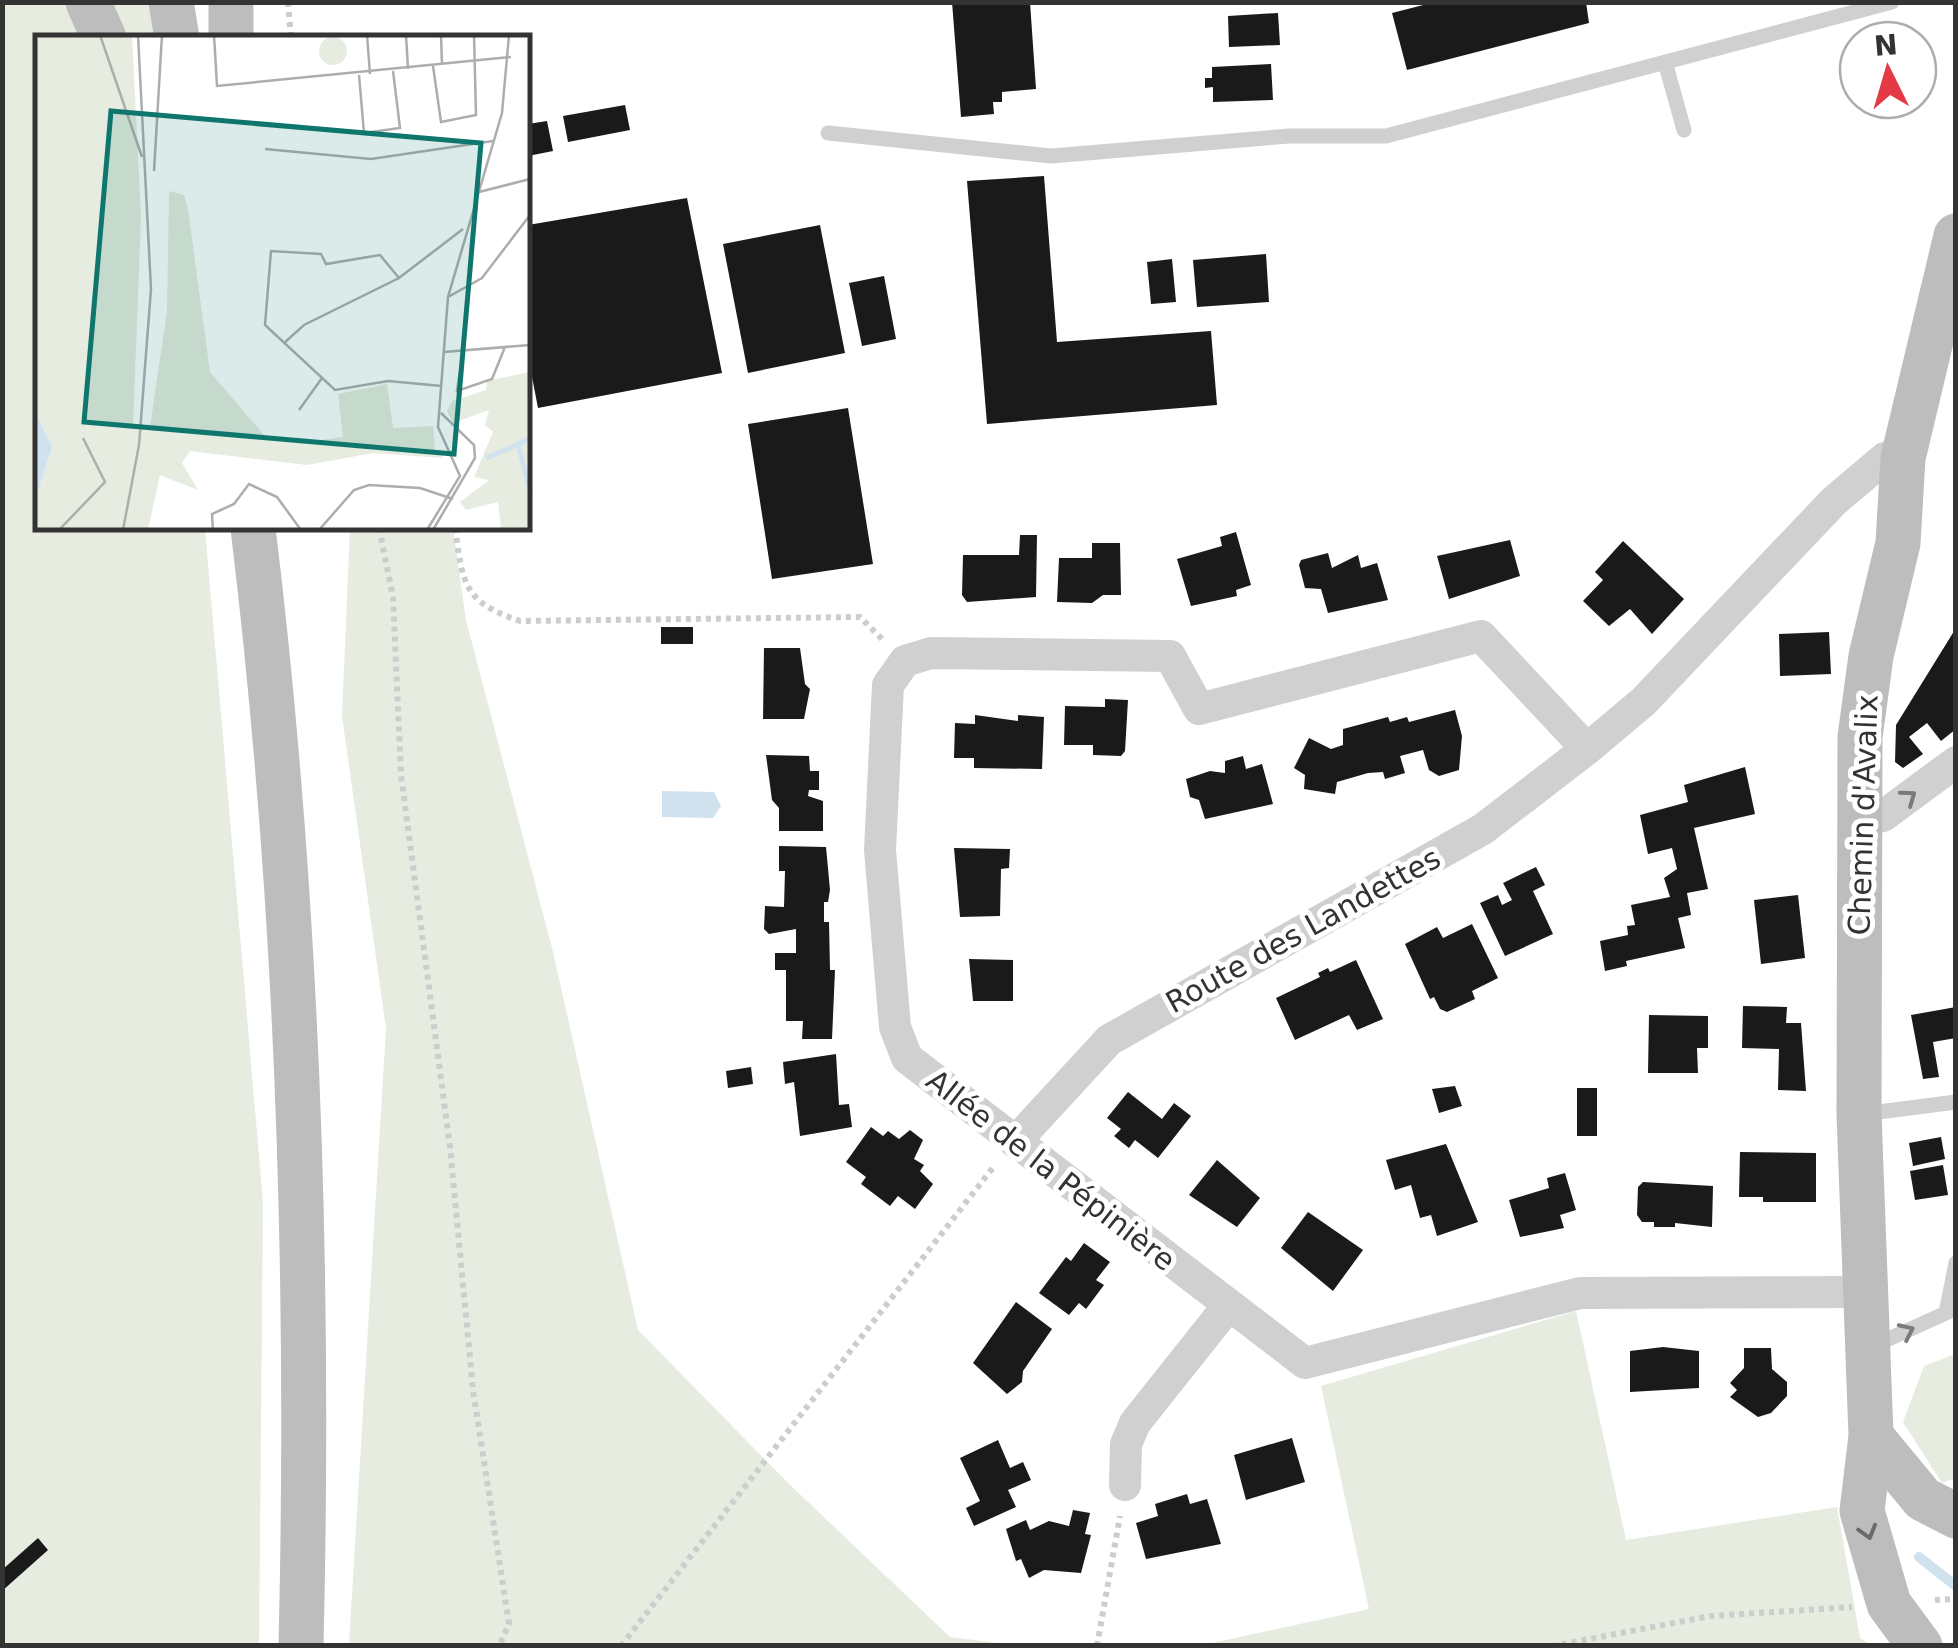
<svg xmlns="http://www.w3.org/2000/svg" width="1958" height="1648" font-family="'DejaVu Sans',sans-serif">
	<rect width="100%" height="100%" fill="#fff"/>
	<path fill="#e6ecdf" d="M3,3H149L155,37L38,38V528H205L263,1203L259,1645L3,1646Z
		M350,528H453L466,620L553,952L638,1330L787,1482L950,1637L1013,1645H349L386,1028L342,716Z
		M1576,1311L1626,1540L1837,1507L1860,1638L1871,1645H1203L1369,1609L1321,1386Z
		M1955,1354V1478L1942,1483L1903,1422L1924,1366Z"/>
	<path fill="#cfe2ee" d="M662,791L714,792L721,806L713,818L662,817Z"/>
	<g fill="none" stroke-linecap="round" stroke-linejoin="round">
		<path stroke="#cfe2ee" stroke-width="10" d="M1919,1557L1956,1586"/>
	</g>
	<path fill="#1a1a1a" d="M952,2H1030L1036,89L1002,92V102H993L994,114L961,117Z
		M1435,2H1586L1589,23L1407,70L1392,13Z
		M1278,13L1280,45L1229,47L1228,16Z
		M1271,64L1273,100L1213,102V87L1205,88V78H1212V67Z
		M625,105L630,130L568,142L563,116Z
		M547,121L553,151L528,156V124Z
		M1044,176L1057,342L1211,331L1217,405L987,424L967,181Z
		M687,198L722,373L538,408L528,356V225Z
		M820,225L845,353L748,373L723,244Z
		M1266,254L1269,302L1197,307L1193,260Z
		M1172,259L1176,302L1151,304L1147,262Z
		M884,276L896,339L862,346L849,283Z
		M848,408L873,564L772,579L748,424Z
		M1236,532L1251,585L1236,590L1237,596L1191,606L1177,559L1222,546L1220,537Z
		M1020,535H1037L1036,597L967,602L962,595L963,555H1019Z
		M1510,540L1520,576L1449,599L1437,556Z
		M1623,541L1684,599L1652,634L1630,609L1609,626L1583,601L1603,580L1595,572Z
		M1092,543H1120L1121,595H1103L1092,603L1057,602L1059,558H1092Z
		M1328,553L1332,568L1358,555L1361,568L1377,563L1388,600L1328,613L1321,589L1305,588L1299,565L1301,560Z
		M661,627H693V644H661Z
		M1956,628V729L1941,741L1927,723L1909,737L1923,754L1903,768L1895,762L1896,725Z
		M1829,632L1831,674L1780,676L1779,634Z
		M764,648H800L805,684L810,689L804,719H763Z
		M1105,699L1128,700L1125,751L1121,756L1093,755V745H1064L1065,706L1105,707Z
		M1455,710L1462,736L1459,770L1439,776L1429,770L1423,750L1400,756L1405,773L1385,779L1383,772L1368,773L1337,782L1335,794L1304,789L1305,775L1294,768L1309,738L1331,749L1343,745V729L1388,717L1390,722L1407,717L1409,722Z
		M975,715L1018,721V715L1044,717L1042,769L974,768V758H954L955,723L975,724Z
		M766,755L809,756L810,771H819V790H809L808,796L823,801V831H779V808L772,800Z
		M1243,756L1246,769L1262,764L1273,804L1205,819L1199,800L1190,797L1186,779L1210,771L1225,773V761Z
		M1745,767L1755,814L1694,828L1708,889L1687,893L1691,915L1678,918L1685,948L1626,961L1627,966L1605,971L1600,941L1628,935L1627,926L1635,925L1631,905L1670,897L1664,878L1677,869L1672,848L1648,854L1640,815L1688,802L1684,785Z
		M779,846L826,847L830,890L828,902H824V922H829L830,970H835L832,1039H802L803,1021H786V970H775V953H796V929L769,934L764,929L765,906L784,907L785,871H779Z
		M954,848L1010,849L1009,868L1001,869L1000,916L960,917Z
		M1536,867L1545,885L1533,891L1553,934L1505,956L1480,903L1498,895L1502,905L1512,900L1503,883Z
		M1798,895L1805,958L1761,964L1754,900Z
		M1472,924L1498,978L1472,991L1475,999L1447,1012L1440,1009L1434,997L1430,999L1405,944L1437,927L1443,938Z
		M969,959L1013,960V1001H973Z
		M1356,960L1383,1019L1357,1030L1349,1015L1295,1040L1276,998L1320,977L1318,973L1328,968L1330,972Z
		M1743,1006L1787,1007L1786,1023H1801L1806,1091L1778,1090L1779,1049L1742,1048Z
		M1956,1007V1038L1933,1042L1939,1077L1923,1079L1911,1015Z
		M1649,1015L1708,1016V1048H1697L1698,1073H1648Z
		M836,1054L839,1105L849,1104L852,1127L800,1136L794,1082L785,1084L783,1062Z
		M751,1067L753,1084L728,1088L726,1071Z
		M1455,1086L1462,1106L1439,1113L1432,1089Z
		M1577,1088H1597V1136H1577Z
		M1128,1092L1162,1119L1174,1103L1191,1116L1158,1158L1135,1140L1129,1148L1114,1136L1121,1129L1107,1118Z
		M871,1127L883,1136L888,1131L899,1139L910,1130L923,1140L914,1159L924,1165L920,1171L933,1184L915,1209L898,1196L890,1206L861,1184L866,1177L846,1162Z
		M1941,1137L1945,1159L1913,1166L1909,1143Z
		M1446,1144L1478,1222L1437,1236L1431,1215L1420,1218L1411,1185L1395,1190L1386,1160Z
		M1740,1152L1816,1153V1202H1763V1197H1739Z
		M1217,1160L1260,1198L1237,1227L1189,1195Z
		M1943,1165L1948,1195L1915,1200L1910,1171Z
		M1565,1173L1576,1210L1560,1215L1564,1228L1520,1237L1509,1200L1549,1188L1547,1178Z
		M1643,1182L1713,1186L1712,1227L1675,1223V1227H1654V1222H1642L1637,1215L1638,1187Z
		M1308,1212L1363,1250L1333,1291L1281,1248Z
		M1084,1243L1110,1262L1096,1280L1104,1285L1086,1309L1079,1303L1069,1315L1039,1293L1066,1257L1071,1261Z
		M1016,1302L1052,1329L1023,1371L1022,1382L1007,1394L973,1363Z
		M1663,1347L1699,1351V1388L1630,1392V1351Z
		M1744,1348H1771L1772,1369L1787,1382V1396L1771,1413L1758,1417L1730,1397L1737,1390L1730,1383L1744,1368Z
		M1292,1438L1305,1482L1246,1500L1234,1455Z
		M998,1440L1010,1468L1023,1462L1031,1480L1008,1490L1016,1507L974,1526L966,1508L980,1501L960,1458Z
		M1187,1494L1190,1504L1207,1499L1221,1544L1146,1559L1136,1523L1158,1516L1155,1504Z
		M1073,1510L1090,1513L1085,1534L1091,1535L1081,1573L1044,1570L1029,1578L1021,1559L1016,1561L1006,1529L1026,1520L1030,1530L1049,1521L1069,1526Z
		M38,1538L48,1550L2,1591V1570Z"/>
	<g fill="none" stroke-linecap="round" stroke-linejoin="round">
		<path stroke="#cdcdcd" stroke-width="6" stroke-dasharray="5 5" stroke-linecap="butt" d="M288,2L291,38
			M379,528L393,597L401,775L450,1147L473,1390L509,1624L499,1646
			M455,528C463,584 463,602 520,621L860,617L882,639
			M1935,1600L1956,1599
			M621,1646L995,1165
			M1097,1646L1120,1516
			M1552,1646L1711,1616L1852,1607"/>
		<path stroke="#d0d0d0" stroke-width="15" d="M1665,62L1684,130
			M828,133L1051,156L1289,136H1386L1892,2
			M1863,1114L1956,1102
			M1955,1309L1946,1313L1956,1263
			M1871,1347L1946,1313"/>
		<path stroke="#d0d0d0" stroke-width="32" d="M1587,749L1481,636L1199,709L1170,656L931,653L905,661L888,685L880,850L895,1027L907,1058L1305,1363L1580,1293L1866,1292
			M1858,822L1883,816L1956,762
			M1015,1142L1109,1040L1483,829L1587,749L1643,702L1834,501L1885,458H1903
			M1125,1485L1126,1444L1135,1423L1228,1306"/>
		<path stroke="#bdbdbd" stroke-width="45" d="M88,2L104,38
			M171,2L177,38
			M231,2V38
			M253,528C298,898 310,1273 301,1646
			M1871,1436L1923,1499L1956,1516
			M1920,1646L1889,1604L1862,1511L1871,1436L1859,1114L1860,737L1871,656L1898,543L1903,458L1956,236"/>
	</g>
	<defs><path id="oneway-chevron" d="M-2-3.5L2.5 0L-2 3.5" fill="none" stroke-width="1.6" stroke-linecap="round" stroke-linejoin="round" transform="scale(2.5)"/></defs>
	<g stroke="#7a7a7a">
		<use href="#oneway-chevron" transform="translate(1909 797) rotate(-36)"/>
		<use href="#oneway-chevron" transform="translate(1907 1331) rotate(-25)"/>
	</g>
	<use stroke="#6a6a6a" href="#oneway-chevron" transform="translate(1868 1532) rotate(74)"/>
	<g text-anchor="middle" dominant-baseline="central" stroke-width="10" stroke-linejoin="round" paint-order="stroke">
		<g font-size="30" fill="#333" stroke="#fff">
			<text transform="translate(1863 815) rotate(-88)">Chemin d'Avalix</text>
			<text transform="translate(1303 930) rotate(-29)">Route des Landettes</text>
			<text transform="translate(1051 1170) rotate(38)">Allée de la Pépinière</text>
		</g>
	</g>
	<g transform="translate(35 35)">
		<rect width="495" height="495" fill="#fff"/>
		<path d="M0,0H97L106,182L98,393L115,394L119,364L132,276L134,156L149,160L153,174L175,337L229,400L262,408L308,402L303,359L352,349L358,393L398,391L400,416L409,423L338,418L272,430L155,416L147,428L163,455L125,440L113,495H0V466L17,412L0,377ZM284 16a14 14 0 1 1 28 0a14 14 0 1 1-28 0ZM495,337V495H466L463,467L431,475L425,467L454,445L439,442L458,397L450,390L454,375L418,388L412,376L417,366L451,355L452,346Z" fill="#e6ecdf"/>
		<path d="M0,377L17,412L0,466Z" fill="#cfe2ee"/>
		<path fill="none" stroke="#cfe2ee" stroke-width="5" d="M495,403L483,409L495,455M451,423L482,410"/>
		<path fill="none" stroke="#adadad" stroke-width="2.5" d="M65,0L107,122M179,0L182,51L476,22M332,0L335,39M371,0L373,34M406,0L407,30M398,31L406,87L441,80L439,0M324,40L329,98L365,93L358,36M230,114L336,124L458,106M119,136L127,0M440,158L495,144M364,243L345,220L291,229L286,219L236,216L230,290L300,355L353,346L407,351M413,262L447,243L495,180M249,308L269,290L364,243L428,194M428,316L422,356L457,344L470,312M409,317L495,310M264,375L287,343M24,495L70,447L48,403M88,495L104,410L116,254L103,0M178,495L177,479L199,469L214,449L242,462L266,495M284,495L319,455L334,450L385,453L418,464M392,495L425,441L403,392L413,262L467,78L474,0M398,495L440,423L439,410L406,378"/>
		<path fill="#0f766e" fill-opacity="0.15" stroke="#0f766e" stroke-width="5" d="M76,76L446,108L419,419L49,387Z"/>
		<rect width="495" height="495" fill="none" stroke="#333" stroke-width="5"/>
	</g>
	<rect width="1958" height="1648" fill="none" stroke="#333333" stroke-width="10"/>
	<g transform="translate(1888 70) rotate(355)"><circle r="48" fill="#ffffff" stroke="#adadad" stroke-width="2.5"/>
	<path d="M0-8L18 38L0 25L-18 38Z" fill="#e63946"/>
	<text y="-15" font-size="28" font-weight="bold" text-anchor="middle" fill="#333333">N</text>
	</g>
</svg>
